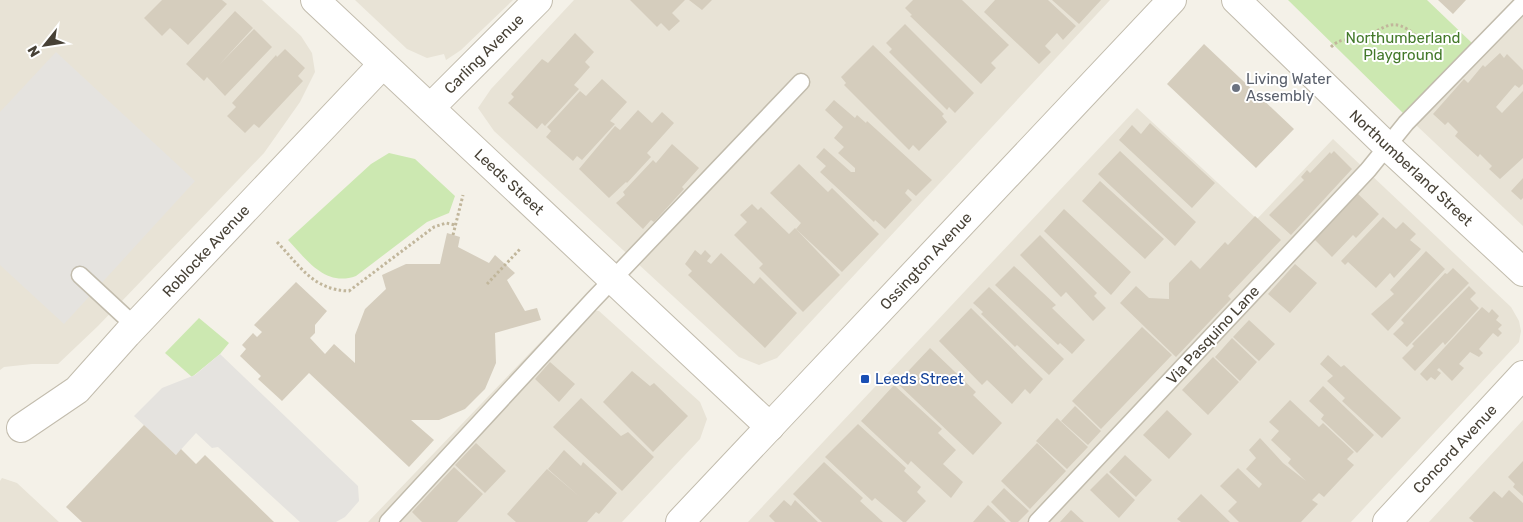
<svg xmlns="http://www.w3.org/2000/svg" width="1523" height="522" font-family="Rubik,sans-serif">
	<rect width="100%" height="100%" fill="#f4f1e8"/>
	<path fill="#e8e3d6" d="M0,0H262L301,36L312,53L315,72L300,102L264,153L98,326L58,364H32L4,367L0,370Z
		M355,0H513L461,50L446,60L444,54L427,58L407,49Z
		M574,0H1110L777,358L759,365L739,357L494,131L478,108L491,89Z
		M1523,14V226L1416,125Z
		M1137,108L1257,219L1333,139L1511,307L1519,321L1521,331L1519,342L1351,522H748Z
		M573,308L599,311L700,402L707,419L700,439L622,522H368Z
		M1523,420V522H1429Z
		M2,478L17,483L59,522H0V481Z"/>
	<path fill="#cce8b1" d="M1288,0H1427L1472,43L1404,114Z
		M389,153L415,159L455,196L449,213L427,222L356,276C325,287 307,260 288,240L371,164Z
		M199,318L229,343L220,354L192,377L165,353Z"/>
	<path fill="#e5e3df" d="M56,52L195,181L64,324L0,265V112Z
		M220,354L358,486L359,501L345,517L336,522H300L218,447L212,448L196,433L176,455L134,416L162,388L195,375Z"/>
	<path fill="#d5cdbd" d="M162,0H222L227,4L188,45L170,28L162,36L144,18Z
		M630,0H685L672,13L680,21L669,31L661,23L657,27Z
		M689,0H712L702,10Z
		M913,0H962L1009,45L991,63L996,68L981,84L910,16L912,15L905,8Z
		M995,0H1048L1076,26L1063,40L1057,33L1045,46L1051,52L1039,64L984,12Z
		M1052,0H1101L1079,24Z
		M1438,0H1466L1453,14Z
		M235,11L253,28L219,65L254,29L272,47L225,96L207,77L204,81L186,64Z
		M905,24L974,93L955,113L949,107L947,110L889,52L892,49L886,43Z
		M575,33L594,52L585,62L590,67L574,85L579,89L545,126L542,123L537,129L508,103L514,97L511,94L542,59L548,63Z
		M1204,44L1294,129L1256,168L1167,84Z
		M873,45L944,114L942,116L947,122L919,151L913,145L909,150L844,85L846,83L841,77Z
		M285,49L305,68L298,76L303,81L259,128L254,124L245,133L227,116L236,107L232,103L276,55L277,57Z
		M1500,53L1504,58L1507,54L1523,70V84L1519,88L1515,85L1496,107L1502,113L1523,91V158L1500,179L1489,169L1492,166L1480,154L1478,157L1455,136L1458,132L1448,122L1445,125L1433,114L1464,79L1468,83L1483,65L1485,67Z
		M602,79L627,102L610,121L615,124L582,160L577,156L573,161L546,137L551,131L547,127L580,91L586,96Z
		M834,100L855,118L857,115L866,123L867,121L932,180L916,196L908,189L905,193L912,200L885,229L875,220L874,222L820,172L826,166L816,157L824,148L851,172H855V168L838,153L844,147L834,138L843,127L825,110Z
		M638,110L652,123L662,112L674,123L647,153L651,157L627,183L626,182L609,198L579,169L615,126L620,130Z
		M1150,123L1215,183L1192,208L1119,140L1132,125L1141,134Z
		M672,144L699,168L682,187L684,189L654,222L651,220L643,229L616,203L625,195L623,192L653,160L656,163Z
		M1120,151L1196,222L1175,246L1098,174Z
		M1334,151L1352,169L1291,235L1269,215L1304,180L1301,177L1307,170L1310,173L1330,152L1331,154Z
		M799,164L828,192L832,188L879,234L842,272L796,229L801,223L770,193Z
		M1523,178V198L1521,200L1511,191Z
		M1100,181L1164,239L1145,259L1082,201Z
		M1357,193L1379,214L1356,238L1353,235L1332,257L1314,239Z
		M752,204L758,210L761,207L789,234L795,228L840,275L803,312L759,268L763,264L734,235L747,222L740,215Z
		M1064,209L1131,272L1111,295L1044,231Z
		M1255,216L1281,240L1228,296L1231,299L1176,357L1120,303L1136,286L1149,298L1169,299V283L1191,260L1200,269L1225,242L1228,245Z
		M1383,217L1396,229L1403,222L1416,234L1410,240L1421,249L1394,278L1390,273L1376,288L1348,262L1345,265L1341,261Z
		M447,233L460,237L458,247L489,263L495,255L515,273L507,280L525,311L537,308L541,320L495,333L496,363L485,389L465,409L439,420H411L434,440L409,467L309,373L282,401L258,379L261,376L240,356L246,349L242,345L253,333L257,337L262,332L254,325L296,282L327,311L315,325V333L310,338L325,354L334,344L355,363V335L365,309L386,289L382,275L406,264H440Z
		M1040,235L1097,293L1094,296L1106,308L1093,321L1066,292L1061,297L1020,255Z
		M695,250L701,255L705,250L711,256L707,261L711,264L721,253L754,284L760,277L797,313L765,348L688,275L692,271L685,264Z
		M1426,251L1445,269L1388,331L1371,314L1394,294L1390,290Z
		M1295,264L1317,283L1290,313L1268,294Z
		M1014,266L1056,305L1052,308L1085,340L1072,354L1060,343L1058,345L995,285Z
		M1453,268L1469,283L1407,347L1393,334L1404,323L1401,320L1445,273L1447,274Z
		M1469,286L1476,293L1470,299L1479,308L1445,345L1443,342L1415,371L1402,358L1414,346L1412,344Z
		M989,287L1064,359L1049,375L1017,345L1015,347L981,314L983,312L973,303Z
		M1482,307L1489,313L1492,309L1499,316L1496,320L1502,325L1498,329L1502,333L1498,337L1493,333L1479,349L1483,353L1479,357L1470,352L1459,364L1464,368L1452,381L1439,368L1437,370L1441,373L1435,380L1431,377L1427,381L1420,374Z
		M971,308L1043,379L1030,394L1025,389L1012,404L987,380L982,385L939,341Z
		M1249,320L1275,344L1259,361L1233,337Z
		M1142,327L1172,355L1101,429L1072,401Z
		M1232,338L1257,362L1240,381L1215,357Z
		M930,348L976,392L973,395L1002,423L973,455L897,383Z
		M1328,355L1341,367L1344,365L1401,418L1382,438L1342,401L1345,398L1327,381L1333,376L1320,364Z
		M1213,357L1239,382L1208,415L1182,390Z
		M550,362L575,384L559,402L535,379Z
		M632,371L650,386L654,383L688,416L653,452L603,402Z
		M894,385L942,429L938,433L956,450L943,464L963,482L951,498L911,461L908,465L861,421Z
		M1323,386L1374,435L1357,453L1321,419L1324,415L1309,401Z
		M581,398L621,436L628,432L654,457L622,491L553,427Z
		M1290,400L1319,427L1323,423L1354,452L1347,459L1354,465L1324,497L1319,493L1312,500L1318,504L1301,522H1239L1228,511L1237,502L1220,486L1238,468L1259,488L1262,484L1246,469L1256,458L1249,450L1260,438L1283,463L1306,481L1288,463L1291,459L1271,440L1279,431L1269,422Z
		M1075,406L1101,431L1088,445L1061,421Z
		M1167,410L1192,434L1169,459L1143,435Z
		M1057,418L1088,447L1067,469L1036,441Z
		M858,424L906,468L904,471L921,487L917,492L926,501L906,522H903L875,498L872,501L825,457Z
		M144,425L176,455L181,449L196,464L205,455L274,522H82L66,507Z
		M476,443L506,471L485,493L455,465Z
		M1037,443L1066,471L1030,509L1001,481Z
		M564,450L581,466L583,462L617,493L599,514L596,512L587,522H516L507,514L547,469L580,497L548,469Z
		M1125,455L1152,480L1136,497L1109,472Z
		M1523,461V496L1513,487L1515,484L1508,477Z
		M824,462L863,498L860,501L883,522H822L793,494Z
		M454,467L483,494L457,522H422L412,512Z
		M1107,473L1135,500L1119,518L1090,490Z
		M1004,488L1029,511L1018,522H1011L991,502Z
		M1509,490L1523,503V522H1474L1469,518L1494,491L1502,498Z
		M1201,494L1230,522H1181L1177,519Z
		M784,500L791,506L795,500L818,522H775L769,516Z
		M988,505L1006,522H973Z
		M1071,510L1084,522H1060Z"/>
	<g fill="none" stroke-linecap="round" stroke-linejoin="round">
		<g stroke="#c2bcad" stroke-width="19">
			<path id="service" d="M80,275L135,326
				M388,522L593,300L801,82
				M1037,522L1368,170L1406,123L1523,3"/>
		</g>
		<g stroke="#c2bcad" stroke-width="30">
			<path id="minor" d="M315,0L770,427
				M1236,0L1388,147L1523,272
				M430,108L538,0
				M21,428L77,390L127,334L383,64
				M1387,522L1523,375"/>
		</g>
		<g stroke="#c2bcad" stroke-width="30">
			<path id="tertiary" d="M680,522L1172,0"/>
		</g>
		<path stroke="#c1b69b" stroke-width="3" stroke-dasharray="2.5 2.5" stroke-linecap="butt" d="M1331,47C1343,36 1346,42 1360,39C1378,34 1388,17 1407,29C1413,32 1417,38 1422,42
			M453,235L463,195
			M277,242C300,266 313,290 349,291L434,227L446,223L455,225
			M487,284L521,248"/>
		<use href="#service" stroke="#fff" stroke-width="16"/>
		<use href="#minor" stroke="#fff" stroke-width="28"/>
		<use href="#tertiary" stroke="#fff" stroke-width="28"/>
	</g>
	<circle fill="#6b7280" stroke="#fff" stroke-width="2" cx="1236" cy="88" r="5"/>
	<rect fill="#1a4fb4" stroke="#fff" stroke-width="2" x="860" y="374" width="10" height="10" rx="2.5"/>
	<g text-anchor="middle" dominant-baseline="central" stroke-width="4" stroke-linejoin="round" paint-order="stroke">
		<g font-size="15" fill="#43792a" stroke="#fff">
			<text x="1403" y="38">Northumberland<tspan x="1403" dy="17">Playground</tspan></text>
		</g>
		<g font-size="15" fill="#474136" stroke="#fff">
			<text transform="translate(484 54) rotate(-45)">Carling Avenue</text>
			<text transform="translate(1411 168) rotate(43)">Northumberland Street</text>
			<text transform="translate(509 182) rotate(43)">Leeds Street</text>
			<text transform="translate(206 251) rotate(-47)">Roblocke Avenue</text>
			<text transform="translate(926 261) rotate(-47)">Ossington Avenue</text>
			<text transform="translate(1213 335) rotate(-47)">Via Pasquino Lane</text>
			<text transform="translate(1455 449) rotate(-47)">Concord Avenue</text>
		</g>
		<g font-size="15" fill="#5b616d" stroke="#fff" text-anchor="start">
			<text x="1246" y="79">Living Water<tspan x="1246" dy="17">Assembly</tspan></text>
		</g>
		<g font-size="15" fill="#164399" stroke="#fff" text-anchor="start">
			<text x="875" y="379">Leeds Street</text>
		</g>
	</g>
	<g transform="translate(45 45) rotate(240)" stroke="#ffffff" stroke-width="4" paint-order="stroke">
	<path d="M0-4L9 19L0 12L-9 19Z" fill="#474136"/>
	<text y="-8" font-size="14" font-weight="bold" text-anchor="middle" fill="#474136">N</text>
	</g>
</svg>
